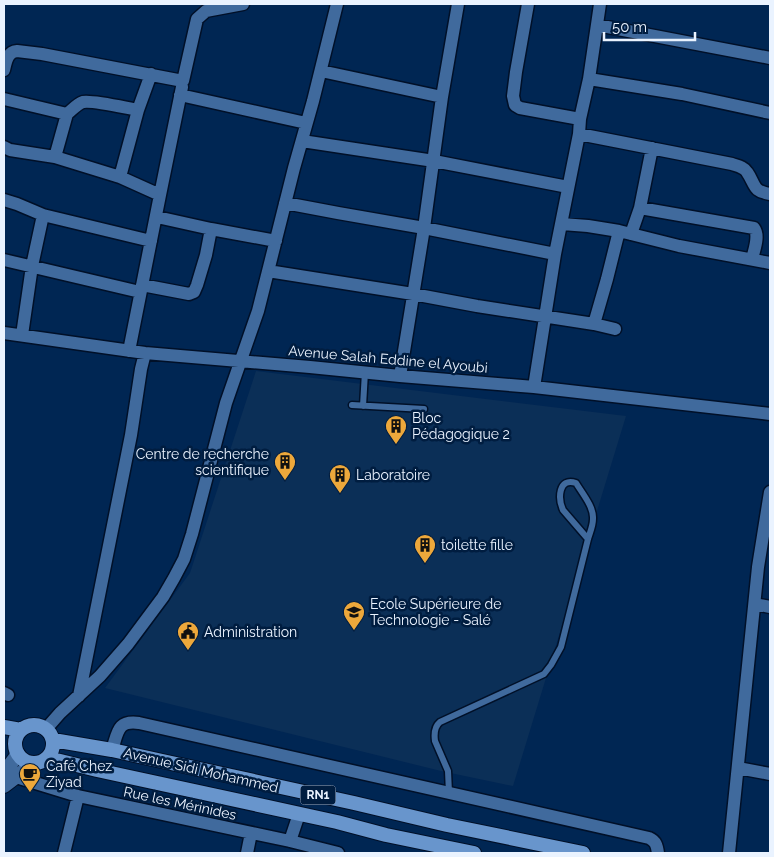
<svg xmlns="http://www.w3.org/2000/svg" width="774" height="857" font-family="Raleway,sans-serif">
	<rect width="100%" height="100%" fill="#002653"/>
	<path fill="#0b2f57" d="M256,371L626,416L513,786L441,771L105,688L190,573Z"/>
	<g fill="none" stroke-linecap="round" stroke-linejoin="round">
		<g stroke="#001028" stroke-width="9">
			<path id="service" d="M352,405L424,409
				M363,406L365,372
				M449,793L448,771L435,741C434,734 434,727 440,722L544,674L551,665L561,647L588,539C590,532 593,526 593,519C594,507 582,493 576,483C558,477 558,499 563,510L588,539"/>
		</g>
		<g stroke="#001028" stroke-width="15">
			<path id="minor" d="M528,4L516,72L513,96L515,105L520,108L580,119
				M597,25L770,58
				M4,70C6,62 7,52 17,51L42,54L183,81L197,19L206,11L211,10L243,4
				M321,71L442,97
				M589,79L682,94L770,113
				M180,95L306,123
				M4,99L67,114C72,110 77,104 83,102C93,100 126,108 138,110L151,74
				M579,134L732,164C738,166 744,167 747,172C756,185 752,191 770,194
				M302,141L434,161L568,187
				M4,147L10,150L55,157L120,177L160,195L129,351
				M55,157L67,114
				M120,177L138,110
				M160,195L182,87
				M4,200L17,204L43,215L151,241
				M285,203L338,213L424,228L555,254
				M640,208L754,228C760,236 754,250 752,259
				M157,217L211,229L276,241
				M562,224L588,226L619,231L679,246L770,263
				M631,234L640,208L652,148
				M4,260L140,292
				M268,271L413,294L477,306L594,324L615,329
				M142,285L189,294L194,292L197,285L206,255L211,229
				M594,324L607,279L619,231
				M4,333L145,353L310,367L400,376L534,387L770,414
				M22,335L32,266L43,215
				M400,376L424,228L442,97L458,4
				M534,387L555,254L579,134L580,119L589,79L600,4
				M755,604L770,607
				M4,693L8,695
				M79,696L131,435L141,369L145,353
				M46,729L60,713L100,676L128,644L163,597L174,578L184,559L192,534L226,403L258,311L294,168L313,101L337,4
				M112,750C118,732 117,720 139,723L649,838C656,841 657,846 658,853
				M738,768L770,774
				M16,777L78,796L290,841L338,853
				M290,841L299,814
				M64,853L78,796
				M247,853L251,833
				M729,853L758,567L770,492"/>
		</g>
		<g stroke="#001028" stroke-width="16">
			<path id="tertiary" d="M4,773L18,754
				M4,786L34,763"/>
		</g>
		<g stroke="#001028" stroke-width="16">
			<path id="primary" d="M15 744a19 19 0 1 1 38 0a19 19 0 1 1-38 0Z
				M4,727L21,730
				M53,740L112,750L354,803L447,825L583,853
				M48,758L97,770L337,822L386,835L474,853"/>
		</g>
		<use href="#service" stroke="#406a9d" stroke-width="6"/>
		<use href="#minor" stroke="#406a9d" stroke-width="12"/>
		<use href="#tertiary" stroke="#406a9d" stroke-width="14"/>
		<use href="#primary" stroke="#6895cc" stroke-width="14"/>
	</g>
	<defs>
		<g id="building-pin" transform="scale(1.125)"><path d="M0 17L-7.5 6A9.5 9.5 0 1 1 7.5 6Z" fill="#eda83b" stroke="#001d40"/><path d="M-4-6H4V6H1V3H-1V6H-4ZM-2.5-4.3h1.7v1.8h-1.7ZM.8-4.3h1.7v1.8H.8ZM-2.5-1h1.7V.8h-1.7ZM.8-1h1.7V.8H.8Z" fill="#111"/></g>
		<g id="university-pin" transform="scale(1.125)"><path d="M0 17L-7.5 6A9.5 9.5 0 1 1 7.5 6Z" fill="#eda83b" stroke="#001d40"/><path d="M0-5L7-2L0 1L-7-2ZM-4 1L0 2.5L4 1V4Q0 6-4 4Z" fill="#111"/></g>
		<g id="civic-pin" transform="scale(1.125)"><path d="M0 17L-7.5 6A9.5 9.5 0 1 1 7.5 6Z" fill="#eda83b" stroke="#001d40"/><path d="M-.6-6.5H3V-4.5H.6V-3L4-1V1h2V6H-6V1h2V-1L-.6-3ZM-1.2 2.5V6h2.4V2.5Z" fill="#111"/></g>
		<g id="cafe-pin" transform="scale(1.125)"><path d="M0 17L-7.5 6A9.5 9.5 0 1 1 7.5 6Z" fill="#eda83b" stroke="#001d40"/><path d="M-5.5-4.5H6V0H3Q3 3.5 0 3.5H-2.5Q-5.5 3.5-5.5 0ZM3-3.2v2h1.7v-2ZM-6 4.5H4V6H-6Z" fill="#111"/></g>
	</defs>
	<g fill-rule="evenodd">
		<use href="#building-pin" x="396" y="426"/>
		<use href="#building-pin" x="285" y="462"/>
		<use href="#building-pin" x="340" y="475"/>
		<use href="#building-pin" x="425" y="545"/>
		<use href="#university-pin" x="354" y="612"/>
		<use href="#civic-pin" x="188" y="632"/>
		<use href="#cafe-pin" x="30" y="774"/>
	</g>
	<g text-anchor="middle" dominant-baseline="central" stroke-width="5" stroke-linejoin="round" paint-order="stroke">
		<rect fill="#001d40" stroke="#a4b3c6" stroke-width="1" x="300.5" y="785.5" width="35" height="19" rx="4"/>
		<g font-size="12" font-weight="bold" fill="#eaf3ff">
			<text x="318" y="795">RN1</text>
		</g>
		<g font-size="14" fill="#eaf3ff" stroke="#001d40">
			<text transform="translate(388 359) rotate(5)">Avenue Salah Eddine el Ayoubi</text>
			<text transform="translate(201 770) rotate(13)">Avenue Sidi Mohammed</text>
			<text transform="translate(180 803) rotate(12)">Rue les Mérinides</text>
		</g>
		<g font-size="14" fill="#eaf3ff" stroke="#001d40" text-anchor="start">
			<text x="412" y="418">Bloc<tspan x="412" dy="16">Pédagogique 2</tspan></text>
			<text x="269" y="454" text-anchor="end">Centre de recherche<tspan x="269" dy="16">scientifique</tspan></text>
			<text x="356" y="475">Laboratoire</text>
			<text x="441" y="545">toilette fille</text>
			<text x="370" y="604">Ecole Supérieure de<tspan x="370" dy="16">Technologie - Salé</tspan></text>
			<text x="204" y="632">Administration</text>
			<text x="46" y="766">Café Chez<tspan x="46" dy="16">Ziyad</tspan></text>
		</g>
	</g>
	<rect width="774" height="857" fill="none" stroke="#eaf3ff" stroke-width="10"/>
	<path d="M604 32v8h91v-8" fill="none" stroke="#eaf3ff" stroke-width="2.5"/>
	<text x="612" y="32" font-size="15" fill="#eaf3ff" stroke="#001d40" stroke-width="4" paint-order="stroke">50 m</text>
</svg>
